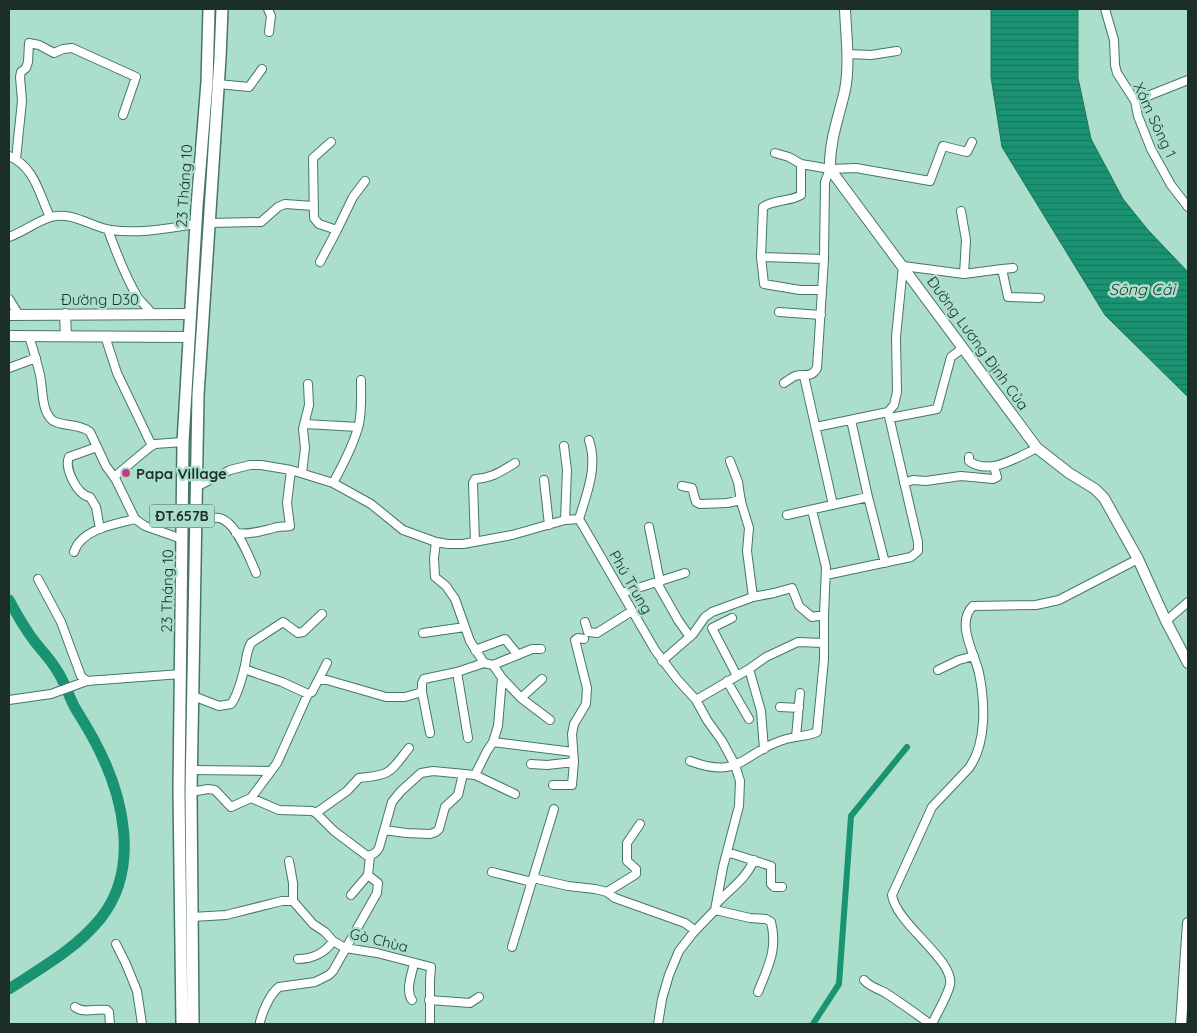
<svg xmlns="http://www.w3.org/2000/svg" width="1197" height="1033" font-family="Quicksand,sans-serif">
	<defs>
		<pattern id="water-rules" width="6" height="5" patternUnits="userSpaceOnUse" patternTransform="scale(1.25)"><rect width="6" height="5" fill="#1a9372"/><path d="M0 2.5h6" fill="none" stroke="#16785e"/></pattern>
	</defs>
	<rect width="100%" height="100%" fill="#abdfcb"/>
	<path fill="url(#water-rules)" stroke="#1a755c" d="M991,9H1078V78L1091,139L1123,199L1148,230L1188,272V397L1105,315L1002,147L991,77Z"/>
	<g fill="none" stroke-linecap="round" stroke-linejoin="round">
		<path stroke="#1a9372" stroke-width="6" d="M813,1024L839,984L851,816L907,747"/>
		<path stroke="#1a9372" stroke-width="11" d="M9,600C17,615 25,629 35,642C42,651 50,659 56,669C64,680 68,694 74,706C81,718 89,730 95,742C123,794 141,867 101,918C76,949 41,968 9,989"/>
		<g stroke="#467765" stroke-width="10">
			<path id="street" d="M268,9L271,16L269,32
				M1105,9L1114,40L1115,65L1117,73L1135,101L1138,116L1151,149L1171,185L1188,207
				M847,54L871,55L897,51
				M218,84L249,87L262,69
				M1135,101L1188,80
				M775,153L789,157L801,164L830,169L856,168L930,181L943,146L967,152L972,142
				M9,156C35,167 39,194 50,217
				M16,159L22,101L20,77L21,72L26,68L28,62L29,43L39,45L54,53L63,49L72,48L136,77L123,115
				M961,211L966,240L964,274
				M209,223L261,222L278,207L285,204L313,206
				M108,230C116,252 125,276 137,296C141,303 148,307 152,314
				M337,230L353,197L365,181
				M9,237C23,232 37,221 51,217C73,211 91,227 111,230C140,234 168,228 196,224
				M761,257L763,207C774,199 790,202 801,195V164
				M320,262L337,230L319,224L314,218L313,158L331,142
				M1002,269L1013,268
				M822,290H800L764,284L761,257L824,259
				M9,299L19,315
				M779,312L821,315
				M29,336C33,349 37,362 40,375C43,388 41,410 52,420C61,427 79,423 90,432L106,466L116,480L135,519L145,526L182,539
				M105,336L117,373L152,446
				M9,368L36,358
				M804,376L833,505
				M784,383C787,381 791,378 795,376C804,373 811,379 817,368L824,259L825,182L830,169
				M890,418L937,409L951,357L963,348
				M851,420L868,497L885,563
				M305,424L358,427
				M816,427L888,412L894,405L897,392L896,337L903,266L964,274L1002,269L1008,297L1040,298
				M564,446L567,470L565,520
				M97,447L69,457C64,468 77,495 90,497L96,507L100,529
				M969,457V461C989,476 1018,457 1037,448
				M302,473L305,448L303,429L309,405L308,384
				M114,477L150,447L155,444L183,442
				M544,480L549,525
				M333,483C343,465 354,444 359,424C362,410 361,395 361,380
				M904,483L913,480L926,481L961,476L993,479L997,477L994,467
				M682,486L692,488L696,502L700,504L727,503L741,500
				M196,487L230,470L250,465H261L291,470L333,483L371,504L403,530L436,542L448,544H463L512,535L565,520L579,519L655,650L677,679L696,700L707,720L722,741L735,765L740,781L739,806L723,867L715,910L693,933L679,951L669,975L662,999L658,1024
				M787,515L868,497
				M579,519C587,493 598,467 589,440
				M196,522C203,520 212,517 219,518C236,521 250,559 256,573
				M649,527L660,582
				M236,533C249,535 261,531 274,528C279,526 285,527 290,526L287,503L291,470
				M436,542L434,558L435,577L446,586L455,599L470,641L484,663L493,665L502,678L498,726L493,742L487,751L475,775L515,794
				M475,542L473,483L475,479C492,478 500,472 515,463
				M74,552C81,529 115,524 135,519
				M826,575L911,557L918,551V542L888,412
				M38,579L61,622L81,676L87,681
				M657,583L678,620L690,637
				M622,593L685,573
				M753,597L774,593L792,588L799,606L812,617L824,615L826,567L812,510
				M732,618L712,628L737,676
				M1166,621L1188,602
				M585,622L588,632L597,633L632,611
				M423,633L465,627
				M475,650L505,639L518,655
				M662,661L693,634L705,617L712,612L753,597L747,551L749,528L741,502L738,482L730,461
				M493,665L532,649H541
				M244,669L282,682L308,694L312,692L327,663
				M749,669L761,711L764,749
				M938,670L959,660L974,656
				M502,678L521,698L550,720
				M320,680H327L386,697H405L422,692V683L424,679L457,672
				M727,681L749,719
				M422,692L430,733
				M193,696L219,706L231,704C238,695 242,678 245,666C246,658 247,650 251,643L283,622L298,633L303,632L322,614
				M521,698L542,679
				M9,700L51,694L87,681L181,674
				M696,700L749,669L766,657L798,642L823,643
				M780,707L799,708
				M796,737L800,693
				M468,738L457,672L484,663
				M493,742L573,752
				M690,761C741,780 742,753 783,740C794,736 806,737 817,732L824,659V615
				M531,764L547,765L574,762
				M191,770L271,771
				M553,785H572L574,762L572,734L574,724L586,704L587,688L575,640L578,638L584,639
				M191,792L208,789L215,790L231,807L251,798L279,810L312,811L316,813L334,831L366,855C373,856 376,853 379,848L392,802L401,791L421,773L433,771L475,775
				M251,798L277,763L308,694
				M316,813L347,791L359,778C392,775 389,773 409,748
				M384,830L406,833L430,834L436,832L439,829L445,807L458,795L463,774
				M727,852L771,866V884L774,887H782
				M289,861L293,883V901
				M492,872L532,882
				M533,878L568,886L595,889L607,892L615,898L685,923L693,929V933
				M607,892L636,874V869L627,861V843L640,824
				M351,895L368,875L370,856
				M718,902C731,888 746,879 754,860
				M715,910L750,918L766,919L771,922C778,949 768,967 758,992
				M192,917L226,915L282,901H293L313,924L325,932L333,941L345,948L377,953L431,967L430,980V1024
				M116,944L126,964L137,991L142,1024
				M512,947L554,809
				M298,959C312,959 325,953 333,941
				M864,980C870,987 877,988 884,992C900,1002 915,1013 930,1024
				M412,1000C405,990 412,974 414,963
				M429,1000L470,1003L479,997
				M75,1007C84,1014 96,1008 107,1010L109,1012L110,1024
				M260,1022C263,1010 270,994 279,987L315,982L329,975L333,971L377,893L378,883L368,875
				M932,1024C937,1013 947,997 950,985C955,960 896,924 892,895L932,807L969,768C987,743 985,702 979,673C975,654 955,623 973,606L1036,605L1059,600L1138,559"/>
		</g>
		<g stroke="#467765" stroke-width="12">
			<path id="secondary" d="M845,9C846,35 850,64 845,90C839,116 829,142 830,169L1037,448L1069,473L1095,489L1104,498L1138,559L1166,621L1188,663
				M65,314L66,336
				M9,315L190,314
				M9,336L189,337
				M1181,1024L1188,923"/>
		</g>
		<g stroke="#467765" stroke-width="14">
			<path id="primary" d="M182,1024L179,791L183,442L197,206L207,82L209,9
				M193,1024L191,792L198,395L220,58L222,9"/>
		</g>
		<use href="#street" stroke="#fff" stroke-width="8"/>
		<use href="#secondary" stroke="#fff" stroke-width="10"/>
		<use href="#primary" stroke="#fff" stroke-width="11"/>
	</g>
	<circle fill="#be3d87" stroke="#abdfcb" stroke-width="2" cx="126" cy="473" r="5"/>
	<g text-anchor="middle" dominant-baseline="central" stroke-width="5" stroke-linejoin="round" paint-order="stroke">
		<rect fill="#abdfcb" stroke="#466459" stroke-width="1" x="149.5" y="504.5" width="65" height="23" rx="4"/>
		<g font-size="14" font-weight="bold" fill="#1b2f28">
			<text x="182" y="516">ĐT.657B</text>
		</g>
		<g font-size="15" fill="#1b2f28" stroke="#abdfcb">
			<text transform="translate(1155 120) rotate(65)">Xóm Sông 1</text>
			<text transform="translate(184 186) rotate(-86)">23 Tháng 10</text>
			<text x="100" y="299">Đường D30</text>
			<text transform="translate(978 343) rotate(54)">Đường Lương Định Của</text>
			<text transform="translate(631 582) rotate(60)">Phú Trung</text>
			<text transform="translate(167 591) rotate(-89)">23 Tháng 10</text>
			<text transform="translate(379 940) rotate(14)">Gò Chùa</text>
		</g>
		<g font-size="15" font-weight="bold" fill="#1b2f28" stroke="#abdfcb" text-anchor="start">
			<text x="136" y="473">Papa Village</text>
		</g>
		<g font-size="16" font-style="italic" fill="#1e352d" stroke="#abdfcb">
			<text x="1142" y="289">Sông Cái</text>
		</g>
	</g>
	<rect width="1197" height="1033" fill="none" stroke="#1b2f28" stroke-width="20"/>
</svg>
